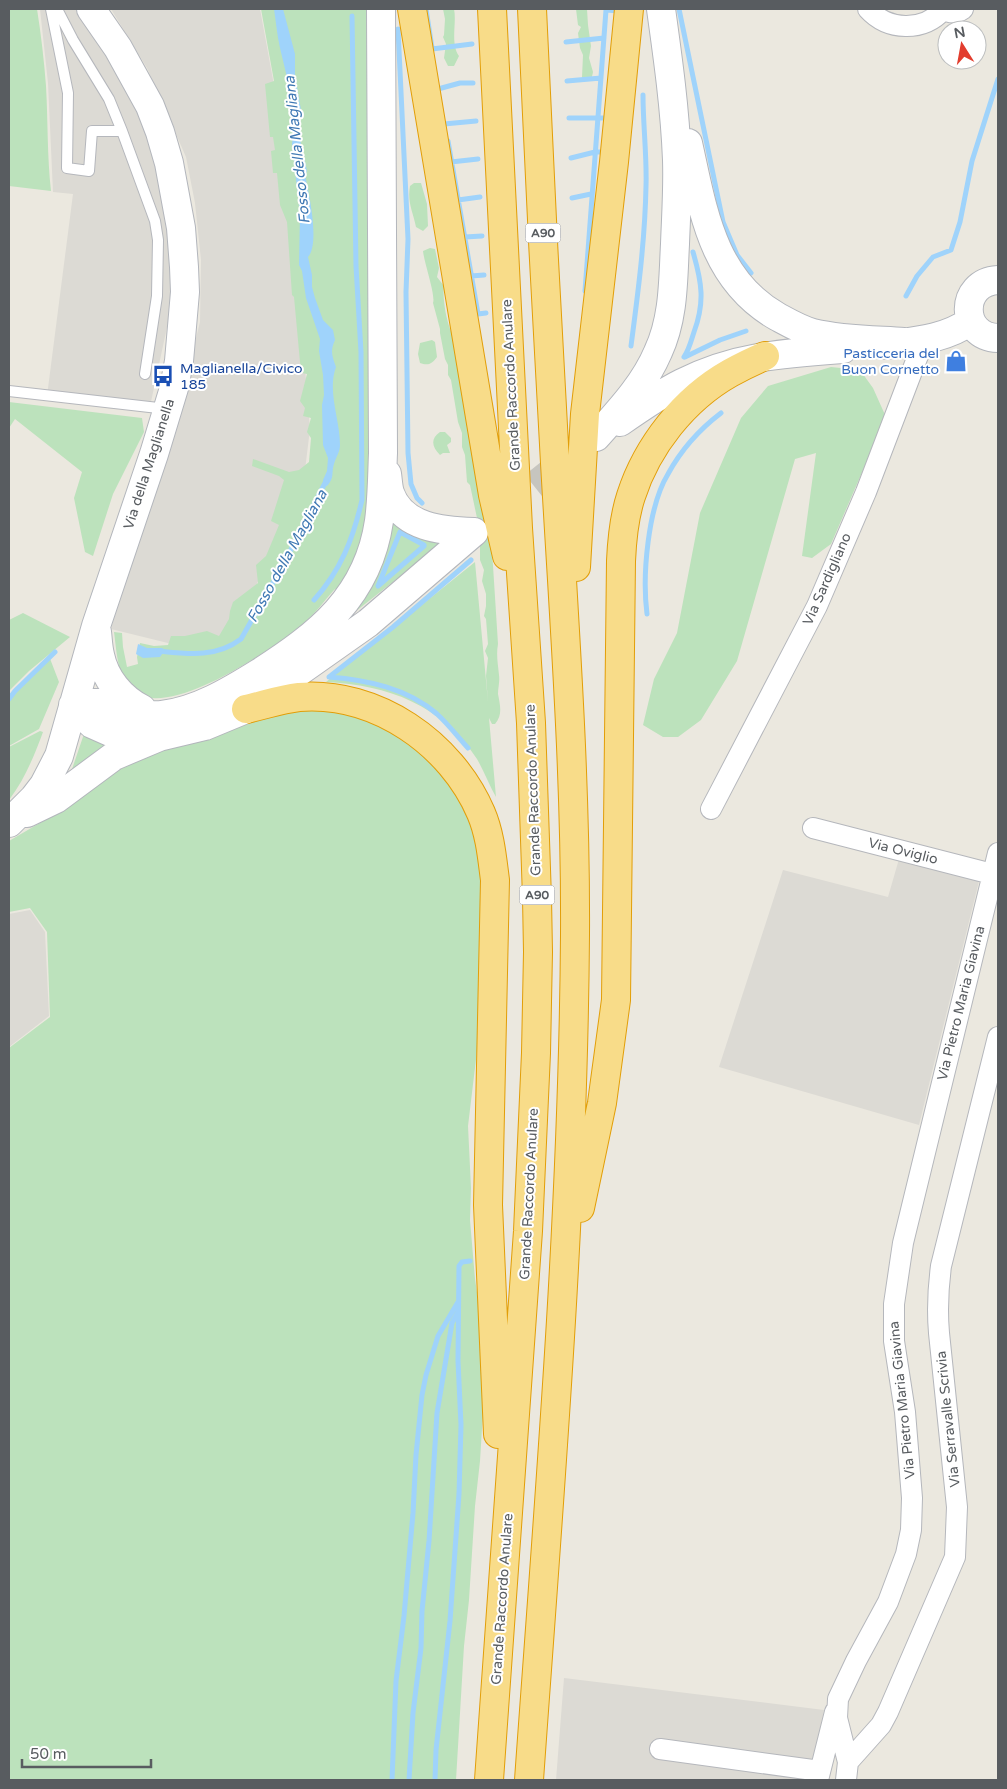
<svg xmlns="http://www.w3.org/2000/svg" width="1007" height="1789" font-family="'Varela Round',sans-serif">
	<rect width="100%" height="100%" fill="#ebe8df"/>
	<path fill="#dcdad4" d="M40,9H79L139,110L158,164L173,261L169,318L149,411L47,396L73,194L53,192L48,83Z
		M111,9H260L274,85L302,332L310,429L305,470L237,631L221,643L180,646L111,629L119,597L172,435L200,322L201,260L195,203L186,157L147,68Z
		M899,859L979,881L919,1125L719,1067L783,870L888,897Z
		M30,910L45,932L49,1016L9,1047V914Z
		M564,1678L824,1710L809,1780H556Z"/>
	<path fill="#bce2bc" d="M9,9H37C41,34 44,60 46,86C48,121 47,156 51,191L9,186Z
		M261,9H367L370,494C366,516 355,580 334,590C324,601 315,614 303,624C275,648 174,716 138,694C117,682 117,653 114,632L122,633L123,647L127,667L138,664L137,657L140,643L154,646L168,645L171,636H185L207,631L219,636L229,619L230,611L233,602L258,583L256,565L266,556L279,525L271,521L284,480L279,476L252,466L253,459L289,472L299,470L309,462L311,438L307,432L311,418L303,416L305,408L300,401L307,374L302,373L300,362L294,297L292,295L287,222L280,205L277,173H273L271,151L275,150L273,137H270L265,84L274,81Z
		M443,9H454C457,23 450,43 459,56L454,66H448L444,58L446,44L443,37L444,35L445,19Z
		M576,9H587L588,25L591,46L589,58L593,72L591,81H584L582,77L583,55L580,48L578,33L581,27L578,25Z
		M414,183H421L427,204L428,226L423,231L416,227C413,212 407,202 410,186Z
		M430,248L435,249L439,268L437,277L444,286C442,298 447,325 453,335L492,550L498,644C496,655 498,664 499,675C500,681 498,688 498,694C500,705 503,715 495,724H492L489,718L496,797C489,785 484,771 477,759C442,705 388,685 326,682L475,562L488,702L486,676L488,658L485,651L488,644L486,619L484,616L486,606V594L482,581L484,570L480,560V522L477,518L470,485L467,482L465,455L462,447V433L458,422L451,380L448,375V365L445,359L440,333V329L433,303C436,296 424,262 423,251Z
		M432,340L435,342L437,357C432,364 428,366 420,363L418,354L420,343Z
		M831,367L860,370L873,388L886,417L831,544L812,558L802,556L816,453L795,459L737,661L701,720L678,737H663L643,725L654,679L677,633L700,513L741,418L768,386Z
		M9,402L142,418L144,432L113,494L93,556L85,552L74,498L82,472L15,419L9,428Z
		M440,432H445L451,438V442L447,445L450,453H443L440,455C432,447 430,439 440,432Z
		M393,515L446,540L346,619Z
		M23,613L70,637L29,671L9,691V620Z
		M49,656L59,682L39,729L9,746V695Z
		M286,707L352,711L426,749L445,775L474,822L482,885L479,931L480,1026L468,1126L471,1188L470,1220L475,1279L482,1326L483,1412L480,1461L475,1506L469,1600L464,1646L456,1780H9V1048L50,1017L47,932L30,908L9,912V841L62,810L111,765Z
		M40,731L43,732C34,756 25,779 9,800V747Z
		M85,731L122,740L71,772Z"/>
	<path fill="#9fd3fb" d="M274,9H283L295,54V76L301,110L299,135L307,171L305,175C309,193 320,244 308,257L312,275V287L315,298L323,320L333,330L335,340C330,351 332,356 336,367C327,391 340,420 340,445C340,452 336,457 334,464C331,474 335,477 327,486L324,485L323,480L327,471L328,458L323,445L322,405L324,395L323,375L319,351L320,339L306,298L302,271L299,265L300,214L292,144C298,112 287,79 280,48C277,35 276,22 274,9Z
		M138,644L147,648H162L165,650L160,657L143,658L136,654Z"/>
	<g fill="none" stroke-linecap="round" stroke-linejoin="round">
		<path stroke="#9fd3fb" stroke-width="5" d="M426,9L432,48
			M679,9L723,222L737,255L751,273
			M398,29L408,239L406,292L408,453L411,484L417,498L422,503
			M566,42L604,38
			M432,49L472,44
			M567,81L601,78
			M438,89L460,83H473
			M569,118H609
			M444,124L476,121
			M448,141L478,314L486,313
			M571,158L595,152H606
			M451,162L478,159
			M572,198L591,194
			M458,200L480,197
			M465,237L482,236
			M471,276L484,275
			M585,291L606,10L619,11
			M906,296L917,276L933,257L951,250L960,222L972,161L998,79
			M631,346C638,293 645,240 646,186C647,156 643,126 643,95
			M684,357C689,350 691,341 694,332C705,302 702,283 693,252
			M685,357L720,340L746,331
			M424,546L378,586L400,532L424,545
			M314,600C341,570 353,539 362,500L361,352L356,266L352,16
			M647,614C642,575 648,507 668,474C681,450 700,429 721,413
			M159,651C188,654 216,658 241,639L283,565L326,481
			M9,699L15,691L55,652
			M468,748C458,737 448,724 437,714C407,688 367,680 329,677L393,627L471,560
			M392,1780L396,1681L404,1616L413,1513L416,1455L422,1395L426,1375L438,1336L458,1302
			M409,1780L413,1713L421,1648L422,1611L429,1541L437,1413L452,1323L458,1312
			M435,1780L436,1750L450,1621L459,1494L461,1425L458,1361L459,1266L462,1262L470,1261"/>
		<path stroke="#c6c5bf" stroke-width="28" stroke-dasharray="28 14" stroke-linecap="butt" d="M501,512L571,456"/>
		<g stroke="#b5b7bc" stroke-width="12">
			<path id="lane" d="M51,9L68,93L67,168L89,171L92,131H122L109,99L73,40L57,9
				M122,131L155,221L158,240L157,296L145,374
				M9,391L167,409"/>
		</g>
		<g stroke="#b5b7bc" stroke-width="22">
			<path id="street" d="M868,9C888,31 923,32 943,10
				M942,9C949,13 956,14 963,9
				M711,809L817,606L866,492L919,353L922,341
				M813,828L992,874
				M660,1749L820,1771
				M848,1762L837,1718L838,1699L856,1661L888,1602L906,1554L911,1530L912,1498L905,1412L894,1341V1304L903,1243L998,853
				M818,1780L835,1712
				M846,1780L848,1762L881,1725L888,1712L955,1557L957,1507L939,1333C937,1310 938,1289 941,1266L998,1037"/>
		</g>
		<g stroke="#b3b6bc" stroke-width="30">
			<path id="secondary" d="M688,143C703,210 712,280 778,317C789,323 801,330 813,333C842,340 874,340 904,342
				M998,280C959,282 959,337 998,338
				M886,345C917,341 945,339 971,321
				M620,422C640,408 660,394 682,383C735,356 786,353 843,349
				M596,437C619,411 644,385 658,352C674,318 673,280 675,244C676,216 678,188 677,160C675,109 668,59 661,9
				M387,474C388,480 388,487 390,493C402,528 443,531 474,532
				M97,632C98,640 98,647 100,655C105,679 121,698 142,709
				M73,705C84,704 96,702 107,703C125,706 144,717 162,715C197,711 230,691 259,673C318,635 368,597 379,521C382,499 382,476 383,453L381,9
				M73,705L92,724L110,732L157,736
				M27,813L56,799L114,756L159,737L205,726L246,709L368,623L474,532
				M9,823L34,798L44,785L59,756L96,626L154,454L174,388L179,361L185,292L184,267L181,228L169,163L160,132L150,106L118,48L91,9"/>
		</g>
		<g stroke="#e29e08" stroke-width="30">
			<path id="highway" d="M412,9L493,495L507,556
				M576,567L585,414L614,162L629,9
				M246,709C264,705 281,699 299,697C376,691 451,743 481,813C490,834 492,857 495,880L488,1205L498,1434
				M580,1208L602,1103L616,1000L621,561C622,539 624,517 631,496C647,446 684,399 730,373C741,367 753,361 765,356
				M489,1780L528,1231L536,1053L538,952L537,898L531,723L518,528L492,9
				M529,1780C549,1499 573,1217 575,935C576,777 564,620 555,463C546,312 539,160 532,9"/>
		</g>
		<use href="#lane" stroke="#fff" stroke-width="10"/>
		<use href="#street" stroke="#fff" stroke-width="20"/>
		<use href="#secondary" stroke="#fff" stroke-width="28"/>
		<use href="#highway" stroke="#f8dc89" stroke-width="28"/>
	</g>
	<defs>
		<g id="shop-bare" transform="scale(1.725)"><path d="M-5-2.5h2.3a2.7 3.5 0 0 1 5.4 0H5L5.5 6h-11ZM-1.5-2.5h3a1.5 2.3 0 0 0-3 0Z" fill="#3f7fe0" stroke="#fff" stroke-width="2.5" paint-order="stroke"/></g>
		<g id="bus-bare" transform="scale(1.725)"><path d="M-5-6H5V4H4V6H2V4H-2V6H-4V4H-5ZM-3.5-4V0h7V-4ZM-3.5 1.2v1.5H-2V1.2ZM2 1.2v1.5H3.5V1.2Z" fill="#1a4fb4" stroke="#fff" stroke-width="2.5" paint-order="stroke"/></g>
	</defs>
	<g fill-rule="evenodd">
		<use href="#shop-bare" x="956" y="361"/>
		<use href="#bus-bare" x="163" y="376"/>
	</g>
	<g text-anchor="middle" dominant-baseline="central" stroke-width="4" stroke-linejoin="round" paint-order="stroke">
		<g fill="#fff" stroke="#8a8d90" stroke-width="1">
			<rect x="525.5" y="223.5" width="35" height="19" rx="4"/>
			<rect x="519.5" y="885.5" width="35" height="19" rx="4"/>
		</g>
		<g font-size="12" font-weight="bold" fill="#585c60">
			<text x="543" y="233">A90</text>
			<text x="537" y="895">A90</text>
		</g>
		<g font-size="14" fill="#366cbe" stroke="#fff" text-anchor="end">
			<text x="939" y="353">Pasticceria del<tspan x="939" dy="16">Buon Cornetto</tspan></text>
		</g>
		<g font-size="14" fill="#164399" stroke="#fff" text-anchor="start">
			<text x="180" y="368">Maglianella/Civico<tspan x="180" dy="16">185</tspan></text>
		</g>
		<g font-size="14" fill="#585c60" stroke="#fff">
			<text transform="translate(511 385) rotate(-93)">Grande Raccordo Anulare</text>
			<text transform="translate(149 464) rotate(-72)">Via della Maglianella</text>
			<text transform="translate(827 579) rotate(-66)">Via Sardigliano</text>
			<text transform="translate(533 790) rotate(-92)">Grande Raccordo Anulare</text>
			<text transform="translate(903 851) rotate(14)">Via Oviglio</text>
			<text transform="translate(961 1003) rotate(-76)">Via Pietro Maria Giavina</text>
			<text transform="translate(529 1194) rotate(-87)">Grande Raccordo Anulare</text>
			<text transform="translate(902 1400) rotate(-96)">Via Pietro Maria Giavina</text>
			<text transform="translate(948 1419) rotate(-96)">Via Serravalle Scrivia</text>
			<text transform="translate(502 1599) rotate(-86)">Grande Raccordo Anulare</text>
		</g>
		<g font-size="15" font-style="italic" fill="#4079b4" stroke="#fff">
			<text transform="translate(297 150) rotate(-96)">Fosso della Magliana</text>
			<text transform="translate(287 556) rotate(-61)">Fosso della Magliana</text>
		</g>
	</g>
	<rect width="1007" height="1789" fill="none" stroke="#585c60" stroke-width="20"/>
	<g transform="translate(962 45) rotate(349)"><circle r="24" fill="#ffffff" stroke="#bcbebf"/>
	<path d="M0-4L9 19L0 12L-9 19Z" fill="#e23d2e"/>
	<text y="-8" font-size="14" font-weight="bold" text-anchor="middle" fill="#585c60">N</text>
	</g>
	<path d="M22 1759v8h129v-8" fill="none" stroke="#585c60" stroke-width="2.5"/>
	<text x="30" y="1759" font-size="15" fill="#585c60" stroke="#ffffff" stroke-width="4" paint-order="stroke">50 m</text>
</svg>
